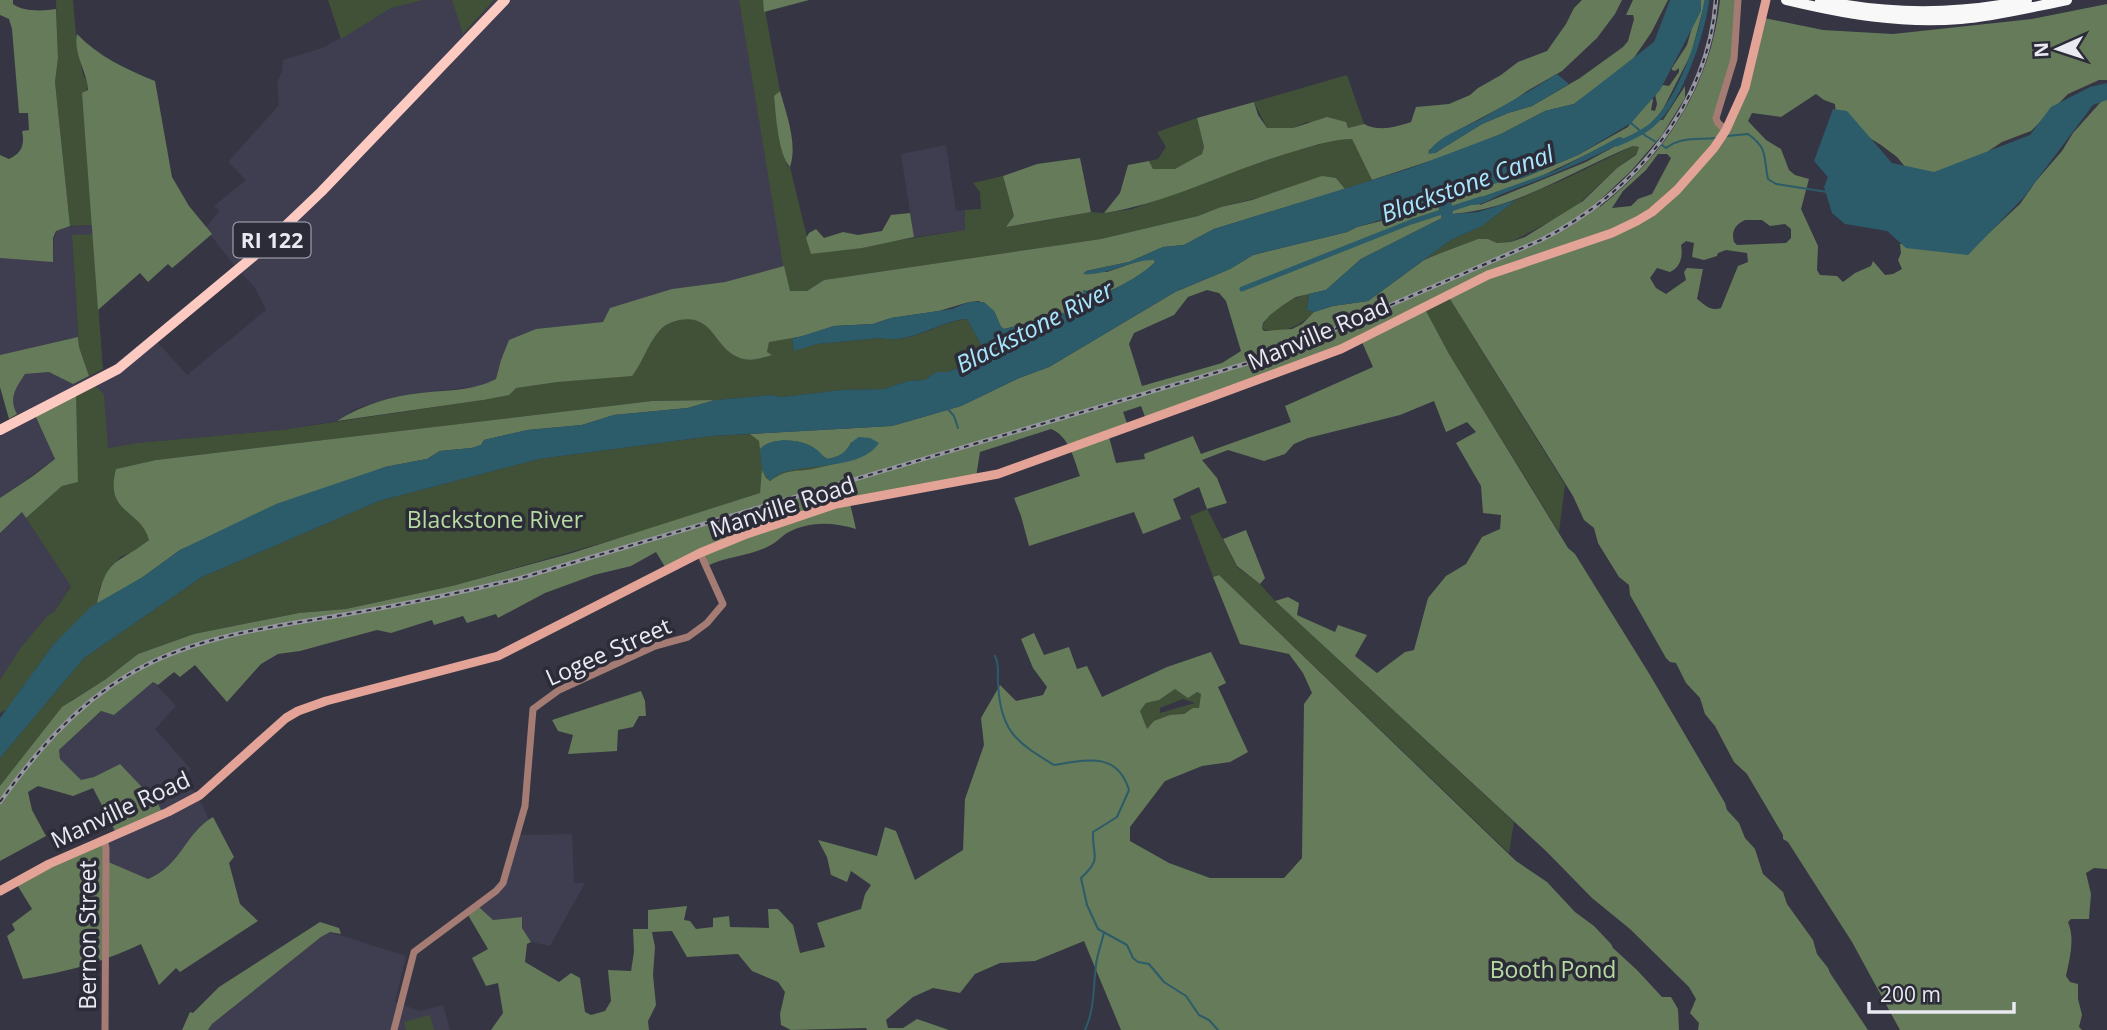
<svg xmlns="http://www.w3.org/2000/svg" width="2107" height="1030" font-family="'Open Sans',sans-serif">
	<rect width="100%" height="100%" fill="#363543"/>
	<path fill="#3f3e51" d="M424,0H452L464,34L494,0H739L784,266L725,282L672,289L603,322L579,325L501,360L496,379L483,386L417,393L382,401L357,408L337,421L281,430L137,443L107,448L104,394L35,415L55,459L0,498V427L17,414L13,407L12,395L25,374L49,372L73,384L112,366L151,335L187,375L266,310L254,286L237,269L205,228L220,211L214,206L246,180L228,162L279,105L277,82L282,72L283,60L325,47L391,8Z
		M946,145L956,211L965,210L966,230L914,237L901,154Z
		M93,225V234L72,236L78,337L0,355V258L53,261L54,238L57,231L64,227Z
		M22,512L71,585L54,612L47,616L19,650L0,680V533Z
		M153,681L176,706L155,729L191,769L181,778L198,796L209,820L197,829L180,856L161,874L148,879L105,861L103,841L162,814L120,764L94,777L81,781L60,759L59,750L102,711L114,715Z
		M572,834L574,883H585L550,946L531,942L522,928V917L493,920L479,907L503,887L519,835Z
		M330,932L406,956L395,1002L420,1011L443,1005L450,1030H208L212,1024L321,937Z"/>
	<path fill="#415138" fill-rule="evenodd" d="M56,0H73L76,35L83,75L87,82L86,128L93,225L70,226L55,82L58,58Z
		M328,0H424L391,8L341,39Z
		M452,0H494L463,34Z
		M739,0H763L780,91L774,97L787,166L790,167L811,254L965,230V210L981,209L980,192L973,183L1003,176L1014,216L1007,227L1091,212L1104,213L1132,209L1280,155L1339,139H1352L1372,180L1345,189L1336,178L1221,207L1198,216L1101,239L824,280L807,291H790L786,283Z
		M1347,75L1364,124L1347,128L1307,122L1293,128H1267L1254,102Z
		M1197,118L1204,147L1202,154L1176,169H1153L1149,161L1158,159L1166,147L1157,132Z
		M1633,146L1639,147L1636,154L1617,168L1572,210L1511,242L1497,243L1488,239H1478L1424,260L1451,240L1482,226L1516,200L1565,179Z
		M93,234L103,369L89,376L79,347L72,235Z
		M790,293L731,352L771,355L767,352L769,341L797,336L792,340L794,350L817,344L880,338C911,345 938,322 967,319L983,348L982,358L948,372H936L925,380L908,381L884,389L841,390L782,397L771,395L715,400L652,401L156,460L116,469L138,521L146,528L149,540L137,550L120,557L100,587L97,604L53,645L7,709L0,713V680L19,650L47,616L54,612L71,586L26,518L62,486L76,395L95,386L104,394L108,448L137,443L281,430L483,400L519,346Z
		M1309,294L1307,309L1314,312C1299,327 1282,335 1262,329C1266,310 1291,298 1309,294Z
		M1448,296L1565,485L1559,532L1449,354L1425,309Z
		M1099,400L452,586L346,609L299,613L194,634L138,654L106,679L72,700L0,791V758L84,658L202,577L379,501L539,459L712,436L750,434L760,441Z
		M1207,509L1237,567L1260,584L1275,601L1514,822L1509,853L1219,575L1213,577L1190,516Z
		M1175,689C1183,694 1193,689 1201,694L1199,708C1192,708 1190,712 1183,714C1166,719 1159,715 1147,730L1140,711L1146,703L1159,700ZM1183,699L1195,703L1160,713V708Z
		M430,1015L434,1030H406L404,1022Z"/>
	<path fill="#657b59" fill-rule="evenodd" d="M0,0H13V4C23,12 44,11 56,9L58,58L55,82L70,226L56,231L53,238V262L0,258V155L9,159C22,153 25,144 22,131L29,130L28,113H19L12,29L9,19L0,15Z
		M763,0H809L764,12Z
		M1582,0H1622L1615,14L1597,38L1562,71L1527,91L1513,101L1451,134L1428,151L1435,153L1482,124L1508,113L1532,106L1580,78L1623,47L1628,41L1634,19L1633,15H1626L1633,0H1668L1651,33L1631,62L1574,104L1545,111L1501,134L1454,153L1372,180L1352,139C1334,139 1316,145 1299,150C1233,168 1171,203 1104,213L1120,193L1128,165L1149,161L1153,169H1175L1202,154L1204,147L1197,118L1254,102L1258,115L1267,128H1293L1327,117L1346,122L1348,128L1364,124C1379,132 1396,127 1411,122L1416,107L1449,104L1470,95L1478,88L1501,75L1518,62L1547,51L1566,24L1574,8Z
		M1700,0H1706L1705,2L1691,54L1660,115V120H1663L1685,86V98L1662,135L1631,171L1601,199L1600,207C1666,154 1711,85 1720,0H1738L1739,40L1720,107L1719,120L1728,130L1764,18L1823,30L1893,34L2032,19L2107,4V80H2099L2068,94L2031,131L2002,142L1972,162L1939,177L1907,169L1897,157L1881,145L1836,117L1835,104L1824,100L1816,94L1781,117L1752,113L1748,121L1766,140L1781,149L1789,170L1795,175L1809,179L1801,209L1818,246L1817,270L1820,275L1837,276L1843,282L1855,273L1871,266L1873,261L1885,275L1893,274L1902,269L1898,260L1901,253L1900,244L1989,233L2020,204L2036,181L2062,151L2073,133L2107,95V869L2094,868L2086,873L2091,894L2089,919H2071L2068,922C2075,939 2070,957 2066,976L2070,982L2078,984V999L2082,1015L2079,1027L2082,1030H1900L1852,942L1788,842L1783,839V835L1747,774L1734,762L1715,726L1705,714L1700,698L1686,683L1676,663L1670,662L1666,658L1630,595L1629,585L1619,577L1598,543L1594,528L1584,520L1573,496L1448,296L1425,309L1449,354L1568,548L1575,554L1650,675L1725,803L1727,810L1739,823L1745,838L1755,849L1763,874L1783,892L1787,904L1813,940L1817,954L1828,968L1830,973L1868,1030H1698L1699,1023L1690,1013L1696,999L1689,987L1630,929L1592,898L1546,851L1275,601L1288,597L1299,603L1297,615L1335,632L1338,625L1367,635L1355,656L1377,673L1405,652L1414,650L1428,598L1446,576L1466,564L1482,537L1500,529L1501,515L1483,513L1481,486L1456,443L1476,432L1467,422L1446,432L1434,401L1400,415L1308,438L1294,444L1285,454L1264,461L1228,450L1202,460L1217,478L1227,503L1207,509L1199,487L1173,499L1181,519L1143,534L1134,512L1029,546L1021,516L1014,498L1080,476C1074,459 1069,436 1051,429L980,452L976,477L849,499L856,529C833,522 809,521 787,533C781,537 776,543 769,546C750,556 727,556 707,566L701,554L667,570L656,552L631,566L594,575L545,593L498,618L496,614L467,623L463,616L434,625L432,620L391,633L377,630L300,651L278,654L261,664L227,702L195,665L180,677L174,672L158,685L153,682L114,715L101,711L59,750L60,759L81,780L94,777L120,764L158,804L163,814L117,835L93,788L73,796L38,786L28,792L32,810L46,836L0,861V786L62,707L106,679L138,654L194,634L299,613L346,609L452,586L572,553L760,493L762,470L766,478L770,481C789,467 797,473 817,468C838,463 856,459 875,448L851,442C846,455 841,456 828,459C822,456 819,452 814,448C802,439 771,437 760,449L759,441L750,434L892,426L961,406L1019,378L1049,367L1175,292L1230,269L1253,255L1347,232L1357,227L1381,221L1431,203H1437L1442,218L1361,259L1326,290L1296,297L1283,305L1270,315L1263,323L1262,329L1264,331L1292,329L1302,324L1314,312L1333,306L1368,301L1424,260L1441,253L1478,239H1488L1497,243L1511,242L1525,237L1583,201L1617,168L1636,155L1639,147L1633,146C1573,170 1518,209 1452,214L1451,201L1455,198L1491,184L1523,178L1578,155L1628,127L1651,96L1653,100L1651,110L1655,111L1657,104L1655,94L1663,85L1669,86L1679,72V68L1675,71L1672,70V68L1687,45ZM1623,142L1586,162L1480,205L1476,199L1531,181L1598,149ZM1658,154H1667L1671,158L1652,194L1638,199L1631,206L1612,208L1623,191L1646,170ZM1745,220H1762L1770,226L1785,224L1791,229V238L1786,243L1737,245L1734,242C1731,231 1735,225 1745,220ZM1686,241L1694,243L1692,257L1704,260L1717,256L1718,253L1726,250L1747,253L1748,262L1738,266L1721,308C1710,312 1704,304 1697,299L1703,269L1687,268L1684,272L1686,280L1666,294L1656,288L1650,278L1657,268L1670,272C1681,267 1683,256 1681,245ZM1207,290L1219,293L1226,301L1241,351L1222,363L1142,386L1129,344L1134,333L1174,315L1188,297ZM1362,342L1373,367L1285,406L1291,422L1201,454L1193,436L1144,454L1145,459L1116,463L1109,437L1129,429L1123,412L1141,406L1147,422Z
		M77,34C98,56 127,70 155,81L172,177L189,206L212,234L177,264L172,268L168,264L148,282L140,273L98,310L82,93L88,90C87,71 73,54 77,34Z
		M780,91C786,113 798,144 790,167C778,154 776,115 774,96Z
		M1080,158L1091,212L1006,227L1014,216L1003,176L1037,164Z
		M1322,176L1336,178L1345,189L1214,229L1184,245L1163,247L1129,262L1086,271L1107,272L1142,260H1154L1155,262C1148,271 1117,290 1105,292C1098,294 1094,293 1088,290L1090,301L1072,312L1051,315L1034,322L1004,329L1001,327L994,311L979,301L969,302L939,311L891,318L873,324L834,326L804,336L769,342L767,352L772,355C761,358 751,362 740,358C712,347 715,314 679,320C672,322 665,324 660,330C648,343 643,362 632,376L557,382L516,388L509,395L483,400L337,421C362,405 391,396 420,393C446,390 473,391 496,379L501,360L509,340L536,329L603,322L610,308L672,289L725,282L784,266L790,291H807L824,280L1101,239L1198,216L1221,207L1252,200Z
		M910,213L914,237L862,248L811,254L806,238L809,233L816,229L824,238L843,232L858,235L882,231L891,215Z
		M78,337L79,347L89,376L73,384L49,372L25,374C16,388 8,398 17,414L9,419L0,387V355Z
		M76,395L78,482L62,486L26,518L22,512L0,533V498L33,476L55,459L35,415Z
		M715,400L688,408L614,415L582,425L528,430L484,440L481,445L472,448L440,451L427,459L385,467L180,550L143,577L97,604C106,557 117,565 149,540C141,509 104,514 116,469L156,460L652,401Z
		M1246,530L1265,578L1260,584L1237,566L1223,539Z
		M1219,575L1516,861L1547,882L1575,912L1594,926L1611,944L1613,948L1637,970L1662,997H1671L1678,1009L1679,1030H1121L1084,941L1035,961L1000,963L975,974L960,993L933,988L913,997L886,1020L888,1028H903L917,1019L949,1030H867L866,1028L791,1030L781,1025L780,1014L785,992L778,982L752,971L738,954L687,957L672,931L652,932L655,947L653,975L656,1005L648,1021L649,1030H491L503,1013L498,983L486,986L472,958L488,949L468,915L479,907L493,920L522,917V928L531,942L527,944L525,962L559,982L571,973L580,978L585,1012L591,1015L605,1011L611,1001L608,970L631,971L634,952L633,929H648V910L687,906L684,920L690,921L696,929L713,927V918L729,916L730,927L769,928L768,909H778L793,925L800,953L825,947L817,923L861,909L865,894L871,885L851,871L847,882L831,875L827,857L818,840L877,856L885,827L896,831L915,880L963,850L965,799L984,745L981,718L1000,685L1016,701L1043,695L1047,687L1033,668L1021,639L1034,633L1044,655L1069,647L1077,669L1087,666L1102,697L1167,667L1211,652L1226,683L1218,687L1248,752L1230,762L1202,766L1165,781L1130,827V841L1169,863L1210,878H1284L1302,858L1304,704L1312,693L1303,673L1289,654L1240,644L1213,577ZM1175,689L1188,698L1197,692L1201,694L1199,708H1193L1184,714L1170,715L1154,721L1147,729L1140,711L1146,703L1159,700Z
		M641,691L645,701L646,716H639L633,727L618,730L617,751L568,754L573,735L558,731L552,720Z
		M213,817L234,857L229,863L240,904L258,921L180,972L176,968L159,985L141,944C100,963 67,972 23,979L7,936L15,930L12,924L32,909L16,883L103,841L106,861L148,879C182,865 184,834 213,817Z
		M320,922L339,928L341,934L330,932L321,937L212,1024L208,1030H182L190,1012L193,1013L219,987Z"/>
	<path fill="#2c5b6a" d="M1670,0H1701V11L1660,90L1631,123L1578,155L1523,178L1491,184L1455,198L1451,201L1453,214L1478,212L1516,200L1482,226L1451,240L1368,301L1333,306L1314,312L1307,310L1309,294L1326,290L1361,259L1442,218L1437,203L1357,227L1347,232L1253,255L1230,269L1175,292L1049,367L1019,378L961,406L892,426L712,436L539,459L379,501L202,577L84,658L0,758V718L53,645L92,606L143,577L180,550L276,504L385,467L427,459L440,451L472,448L481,445L484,440L527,430L582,425L614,415L688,408L715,400L771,395L782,397L841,390L884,389L908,381L925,380L936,372H948L982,358L983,348L967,319C938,321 911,345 880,338L817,344L794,351L792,339L834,326L873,324L891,318L952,309L969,302H984L994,311L1001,327L1004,329L1034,322L1051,315L1072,312L1090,301L1089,297L1083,293V290C1091,291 1098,294 1106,292C1116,290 1149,270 1155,262L1154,260C1129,260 1108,276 1083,274L1086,271L1129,262L1163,247L1184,245L1214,229L1408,169L1501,134L1545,111L1574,104L1654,42Z
		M1557,74L1569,84L1532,106L1508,113L1482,124L1435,153L1428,154C1436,135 1471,126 1486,116C1510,102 1533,89 1557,74Z
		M2107,83V100L2093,105L2024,197L1968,255L1906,248L1887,231L1845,224L1832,213L1824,187L1828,177L1814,161L1833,109L1847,111L1892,163L1934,172L2030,135L2051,107L2090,87Z
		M1619,137L1623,138V142C1583,163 1544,178 1502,194C1492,198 1484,205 1472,205L1476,199L1557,170Z
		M859,437L870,438L879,443C862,469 809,464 784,472C779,473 774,478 770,481L762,470L760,449C773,436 800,439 814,448C820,451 822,456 827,459C851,454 843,447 859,437Z"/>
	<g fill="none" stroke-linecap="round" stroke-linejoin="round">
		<path stroke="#2c5b6a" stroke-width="2" d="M1629,124L1631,123L1646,136L1656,142
			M1727,136L1748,134C1769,149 1763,157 1768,179L1776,184L1827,192
			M1662,145L1666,148C1682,136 1697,140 1716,138
			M947,408L954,416L958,428
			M995,656C1000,666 997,672 998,683C1000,731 1016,742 1054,765C1086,760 1117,751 1129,790L1117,817L1093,832C1092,858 1103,857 1081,878L1087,905L1098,929L1127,945L1133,958L1138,962L1149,964L1164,982L1186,996L1199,1015L1209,1020L1218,1030
			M1085,1030C1095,1008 1093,988 1096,965C1097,954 1102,943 1104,932"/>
		<path stroke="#2c5b6a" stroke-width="5" d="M1617,144C1629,139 1645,132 1654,123C1682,96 1701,37 1707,0
			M1242,289L1411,222L1481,199"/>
		<path stroke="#a57c74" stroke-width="7" d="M1726,130L1718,123L1716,118L1734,59L1738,0
			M104,840L106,848L105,1030
			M394,1030L414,952L496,891L503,883L525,806L533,709L559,690L655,646L688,637L707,623L723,604L700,553"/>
		<path stroke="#e3a396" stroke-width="9" d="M0,891L49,864L168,812L200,795L286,718L298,711L326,701L498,656L700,553L744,535L836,504L998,474L1211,397L1341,349L1488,275L1612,233L1637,221L1652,212L1677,190L1714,148L1726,130L1745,88L1766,0"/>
		<path stroke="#fdcac1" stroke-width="10" d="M0,430L118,369L254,256L321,192L505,0"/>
		<path stroke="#f8f8f8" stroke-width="10" d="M1786,0C1844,14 1901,24 1961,19C1997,16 2032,7 2067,0
			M1820,0C1889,15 1957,15 2027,0"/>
		<g stroke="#9797a2" stroke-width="4.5">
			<path id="rail" d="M0,802C36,752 75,706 128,675C194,635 274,627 348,614C406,604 463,592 521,578L1275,355L1541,240C1633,194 1708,105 1716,0"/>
		</g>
		<use href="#rail" stroke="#2c2b38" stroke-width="2" stroke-dasharray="5" stroke-linecap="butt"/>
	</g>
	<g text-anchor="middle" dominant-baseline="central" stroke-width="7" stroke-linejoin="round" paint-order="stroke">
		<rect fill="#2c2b38" stroke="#b0b0ba" stroke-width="2" x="233.5" y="222.5" width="77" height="35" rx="5"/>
		<g font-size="21" font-weight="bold" fill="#e9e9f2">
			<text x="272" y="240">RI 122</text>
		</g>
		<g font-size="23" fill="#e9e9f2" stroke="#2c2b38">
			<text transform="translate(1318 333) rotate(-23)">Manville Road</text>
			<text transform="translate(782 506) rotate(-18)">Manville Road</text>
			<text transform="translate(608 651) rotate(-24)">Logee Street</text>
			<text transform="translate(120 809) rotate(-25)">Manville Road</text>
			<text transform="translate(87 935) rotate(-90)">Bernon Street</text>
		</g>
		<g font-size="23" fill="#b6dba1" stroke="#2c2b38">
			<text x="495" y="519">Blackstone River</text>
			<text x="1553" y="969">Booth Pond</text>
		</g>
		<g font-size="24" font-style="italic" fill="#a8e6fc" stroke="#2c2b38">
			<text transform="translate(1467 183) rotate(-20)">Blackstone Canal</text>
			<text transform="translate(1034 326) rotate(-27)">Blackstone River</text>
		</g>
	</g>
	<g transform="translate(2058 49) rotate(267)" stroke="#2c2b38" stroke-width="5" paint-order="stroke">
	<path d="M0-5L12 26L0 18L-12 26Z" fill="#e9e9f2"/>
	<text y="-10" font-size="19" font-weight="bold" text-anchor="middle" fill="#e9e9f2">N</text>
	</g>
	<path d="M1869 1002v10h145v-10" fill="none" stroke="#e9e9f2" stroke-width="3.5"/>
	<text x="1880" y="1002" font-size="21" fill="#e9e9f2" stroke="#2c2b38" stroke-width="5" paint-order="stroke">200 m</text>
</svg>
